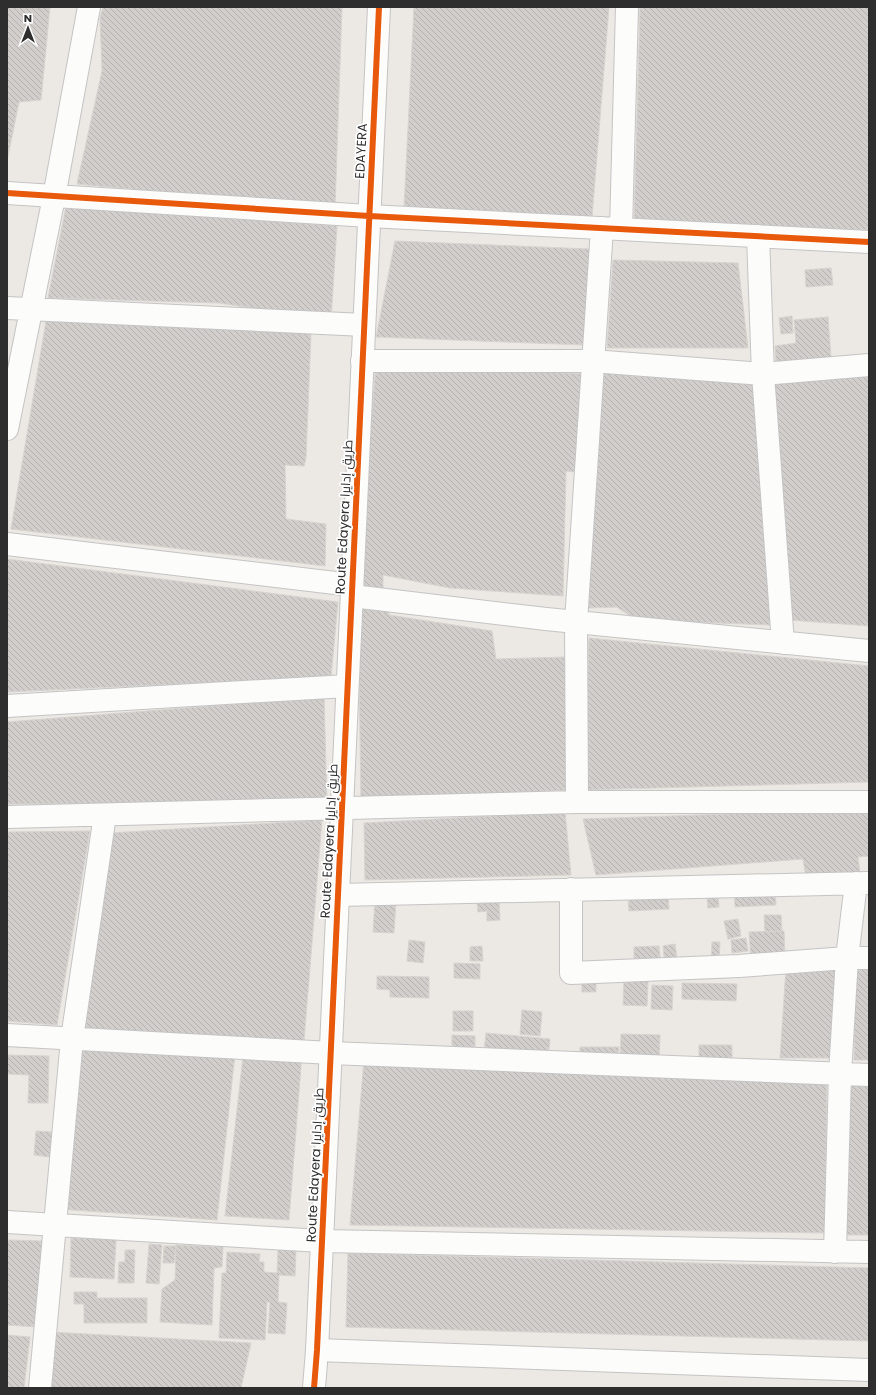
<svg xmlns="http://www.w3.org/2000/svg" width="876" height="1395" font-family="Poppins,Cairo,sans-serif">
	<defs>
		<pattern id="building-back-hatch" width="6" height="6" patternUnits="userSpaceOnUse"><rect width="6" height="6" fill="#d1cecb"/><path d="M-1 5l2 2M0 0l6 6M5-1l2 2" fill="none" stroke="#b4b1af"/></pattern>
	</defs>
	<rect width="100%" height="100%" fill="#ece8e4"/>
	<path fill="url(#building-back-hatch)" stroke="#d7d4d0" d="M7,7H50L41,100L19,102L7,161Z
		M103,7H342L335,208L77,184L102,71L100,18Z
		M414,7H609L592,217L404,208Z
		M640,7H869V230L634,223Z
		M66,206L337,226L331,320L219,303L48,298Z
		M395,241L590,249L584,345L376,337Z
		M613,260L738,263L748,348H607Z
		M831,268L833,285L806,287L805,270Z
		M792,316L793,333L781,334L779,318Z
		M828,317L831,357L776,362L775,346L796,343L794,320Z
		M46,321L311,332L306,458L304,466L285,465L286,519L326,524L325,566L11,529Z
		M376,364L584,374L583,473L566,471L563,596L450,588L383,575V590L358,586Z
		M593,369H630V376L753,380L771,625L636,620L617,607L588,608Z
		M869,374V626L789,620L768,379Z
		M7,559L338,602L331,677L7,692Z
		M387,605L389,615L492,631L496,659L565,657L569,790L361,800L358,606Z
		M589,638L869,666V782L584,790Z
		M324,697L327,803L7,804V722Z
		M869,809V856L858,857L860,873L806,877L803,859L596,875L583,819Z
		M565,812L571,875L365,880L364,823Z
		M322,820L304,1041L85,1029L110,833Z
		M90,831L57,1025L7,1021V832Z
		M775,889L776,905L735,907L734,891Z
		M668,894L669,909L629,911L628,896Z
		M707,895H718L719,907L708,908Z
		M375,899L396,901L394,933L373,932Z
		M499,902L500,920L487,921V911L478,912L477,903Z
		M764,915H781L782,931L765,932Z
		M738,919L741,936L728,939L724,921Z
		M784,931L785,959L751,961L749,932Z
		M746,938L748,951L732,953L731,940Z
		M409,940L425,942L423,963L407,961Z
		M712,942H720L719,963H711Z
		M675,944L678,965L665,967L663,946Z
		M482,946L483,961H470V947Z
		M659,946L661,965L634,967V947Z
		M454,963L480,964V979L454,978Z
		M839,966L833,1058H780L786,968Z
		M869,967V1060H854L855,968Z
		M377,976L429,977V998L390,997V990L377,989Z
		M582,978H596V992H582Z
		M624,980L648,981L647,1006L623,1005Z
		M682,983L737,984L736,1001L682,999Z
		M652,985L673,986L672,1010L651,1009Z
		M522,1010L542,1012L540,1036L520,1034Z
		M453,1011H473V1031H453Z
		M486,1033L550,1039L548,1057L484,1051Z
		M621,1034L660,1035L659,1066L620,1064Z
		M452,1035L475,1036V1049H452Z
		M699,1045H732V1060L699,1059Z
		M580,1047H619L618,1060L580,1059Z
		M82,1048L235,1054L217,1220L58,1209Z
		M302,1054L289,1220L225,1216L243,1057Z
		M7,1055L49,1056L48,1103H28L29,1075L7,1074Z
		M364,1060L827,1074L825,1233L350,1225Z
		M869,1078V1235H843L845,1079Z
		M36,1131L52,1132L50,1157L34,1155Z
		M71,1238L116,1239L114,1279L70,1277Z
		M7,1240L42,1241L38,1327L7,1325Z
		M149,1244L162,1245L159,1284L146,1283Z
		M176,1245L223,1247L222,1267L214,1268L212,1325L160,1322L162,1289L175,1280Z
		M164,1246H176L174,1263H163Z
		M125,1250H135L134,1283H118L119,1262H125Z
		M278,1250H296L295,1276L279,1275L278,1302L287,1303L285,1334L268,1333L270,1302H267L265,1340L219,1338L222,1273H226L227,1252L260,1254L259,1262H264V1272L277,1273Z
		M348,1253L869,1268V1341L346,1327Z
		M74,1292H97V1298H147V1323H84V1304H74Z
		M50,1332L251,1343L241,1388H52Z
		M7,1335L30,1337L24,1388H7Z"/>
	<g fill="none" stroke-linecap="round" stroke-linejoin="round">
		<g stroke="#c5c4c5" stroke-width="24">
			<path id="street" d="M7,193L369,216L869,242
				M621,229L627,7
				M758,236L763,374L783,643
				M7,308L364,325
				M362,361H592L763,374L869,365
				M7,429L54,197L89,7
				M7,544L352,585
				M352,596L546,619L869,651
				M7,706L347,686
				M577,802L576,622L602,228
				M7,817L577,802H869
				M571,889V973L739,966L847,958L856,883
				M338,895L869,883
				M7,1035L331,1053L869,1075
				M7,1222L322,1241L869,1252
				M835,1252L840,1074L847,958H869
				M317,1350L869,1370
				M40,1388L72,1039L105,815"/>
		</g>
		<g stroke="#c5c4c5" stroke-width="24">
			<path id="secondary" d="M314,1388L317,1350L379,7"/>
		</g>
		<use href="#street" stroke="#fcfcfb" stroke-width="22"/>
		<use href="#secondary" stroke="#fcfcfb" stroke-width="22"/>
		<g stroke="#fff" stroke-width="8">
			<path id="cycleway" d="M7,193L369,216L869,242
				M314,1388L317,1350L379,7"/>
		</g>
		<use href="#cycleway" stroke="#e8590c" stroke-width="6"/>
	</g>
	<g text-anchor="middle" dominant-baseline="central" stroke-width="3.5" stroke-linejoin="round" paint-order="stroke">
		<g font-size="13" fill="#2e2e2e" stroke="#fff">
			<text transform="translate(361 151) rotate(-87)">EDAYERA</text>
			<text transform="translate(344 517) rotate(-87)">Route Edayera طريق إدايرا</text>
			<text transform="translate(329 841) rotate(-87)">Route Edayera طريق إدايرا</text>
			<text transform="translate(315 1165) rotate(-87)">Route Edayera طريق إدايرا</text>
		</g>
	</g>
	<rect width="876" height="1395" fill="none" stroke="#2e2e2e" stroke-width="16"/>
	<g transform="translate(28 28)" stroke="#ffffff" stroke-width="3" paint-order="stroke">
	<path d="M0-3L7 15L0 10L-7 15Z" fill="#2e2e2e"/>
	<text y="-6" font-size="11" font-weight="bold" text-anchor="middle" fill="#2e2e2e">N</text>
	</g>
</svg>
